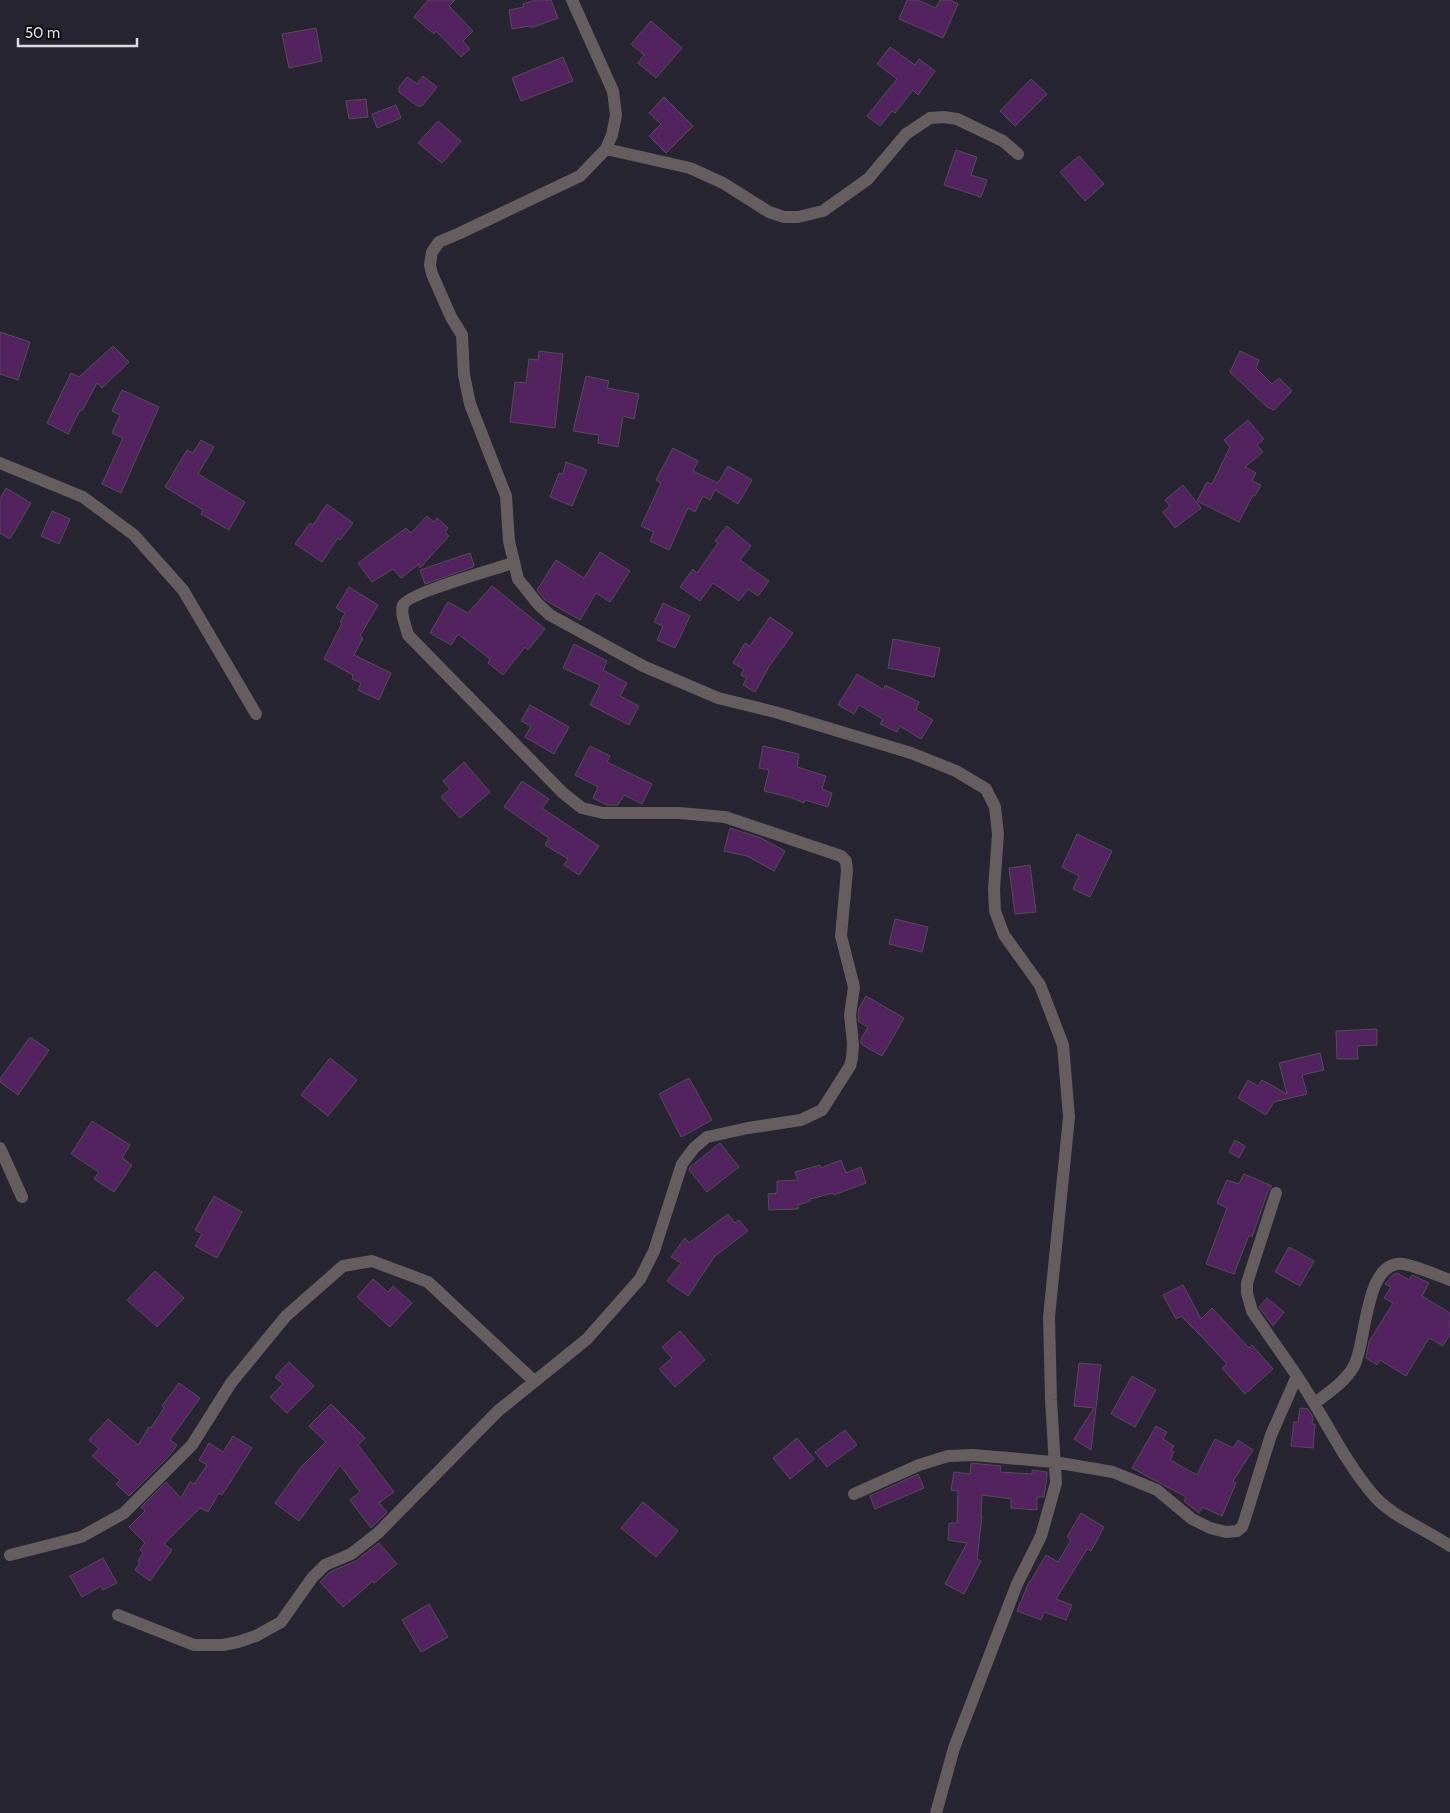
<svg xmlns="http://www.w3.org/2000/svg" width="1450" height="1813" font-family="Cabin,sans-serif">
	<rect width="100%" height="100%" fill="#262531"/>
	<path fill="#53235f" stroke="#554c57" d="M428,0H455L449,6L473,31L463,41L470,49L461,57L436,31L434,34L414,17Z
		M535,0H551L558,18L531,28L530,26L512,29L509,10L524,7L523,4Z
		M907,0H918L936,8L940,0H950L958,4L943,38L899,19Z
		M651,21L682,48L656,78L638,63L644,55L631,44Z
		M316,28L322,61L289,68L282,34Z
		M890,47L915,65L919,59L935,71L918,95L913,90L895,113L892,111L880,126L867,116L897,79L877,64Z
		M563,57L573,81L521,101L512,78Z
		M423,76L437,87L422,106H417L399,92V87L407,77L417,84Z
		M1031,79L1047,94L1015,126L1000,111Z
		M664,97L693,126L666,153L649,136L661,124L649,113Z
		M366,99L368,117L349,119L346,101Z
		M396,105L401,118L377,128L372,114Z
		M438,121L461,141L442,163L418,143Z
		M956,150L977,157L971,175L987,180L981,197L944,185Z
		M1079,156L1104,184L1085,201L1060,172Z
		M0,332L30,342L18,380L0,374Z
		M113,346L129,362L102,388L97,383L82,411L80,410L68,434L47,423L71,373L79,377Z
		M539,351L563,354L555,428L510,422L515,382L526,383L529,359L538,360Z
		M1240,351L1259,360L1256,368L1272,384L1279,378L1292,391L1274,410L1267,407L1230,372Z
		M586,376L609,381L607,388L639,394L634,419L623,416L618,447L598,443L599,435L573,431Z
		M122,390L159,407L121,493L102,484L123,438L112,433L120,415L112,411Z
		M1248,420L1264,439L1257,445L1263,452L1245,467L1256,473L1252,481L1261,485L1255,496L1253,495L1239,522L1197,501L1207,482L1212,484L1230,447L1224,440Z
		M201,440L214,447L198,474L245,502L229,530L201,514L203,510L165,487L187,450L193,453Z
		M673,448L698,461L693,471L718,483L728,466L752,480L738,504L715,490L710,500L703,496L695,512L688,508L669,550L650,541L654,532L641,526L661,483L656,480Z
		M566,462L587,470L572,506L550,497L559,473L563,474Z
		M1183,485L1201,508L1175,528L1163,512L1170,506L1165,500Z
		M6,488L31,503L10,539L0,533V499Z
		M327,504L353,523L340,540L338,538L322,562L295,544L310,523L313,525Z
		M52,511L70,519L59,544L41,536Z
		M427,516L434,522L437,518L448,528L445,532L449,536L420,568L419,564L401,578L393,569L372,582L358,563L406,528L411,533Z
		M727,526L751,546L740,560L769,581L758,596L748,589L739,601L713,583L700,601L680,587L693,569L697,573L718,543L715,541Z
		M600,552L630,571L610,602L596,593L580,620L545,600L537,590L556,560L584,578Z
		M470,553L474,565L473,567L425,584L420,570Z
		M492,586L545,629L528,650L525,647L503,675L488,663L490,659L458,634L451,645L430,633L448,602L468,613Z
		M349,587L378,605L360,636L363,638L354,655L391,673L379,700L358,690L361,683L352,679L353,675L324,659L342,623L340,622L345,613L336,608Z
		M663,603L690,616L675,648L657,640L663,626L654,622Z
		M770,617L793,633L770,665L755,692L743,685L747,678L741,675L744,669L733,663L745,643L750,646Z
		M893,639L940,648L934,677L888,668Z
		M574,644L607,661L603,670L627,683L620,696L639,706L629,725L590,705L600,685L563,668Z
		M857,674L884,690L885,685L919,702L916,710L933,720L921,739L900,726L897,732L880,724L883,719L859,705L854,714L838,705Z
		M530,705L569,727L554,754L525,737L531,726L521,721Z
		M590,746L610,756L607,762L652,784L642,804L624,795L618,805H607L593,798L598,787L575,775Z
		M763,746L799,754L797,767L826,776L822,789L832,793L828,807L805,800L804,803L792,798L764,791L769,770L759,768Z
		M464,762L490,792L460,818L441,797L450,789L443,781Z
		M522,781L549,799L542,808L599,846L579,875L564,865L568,859L545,845L549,838L504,807Z
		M730,828L761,838L785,851L774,871L747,856L724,851Z
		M1077,834L1112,851L1090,897L1073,889L1079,876L1062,867Z
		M1030,865L1036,912L1015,914L1009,868Z
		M895,919L928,927L922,952L889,944Z
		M866,996L904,1018L882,1056L861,1044V1039L868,1027L859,1022L858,1015L859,1008Z
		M1377,1029V1045L1357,1046L1358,1059H1337L1336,1031Z
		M30,1037L49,1050L18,1095L0,1082V1079Z
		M1320,1053L1324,1070L1302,1075L1307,1094L1274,1102L1266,1115L1238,1098L1248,1080L1258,1086L1262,1080L1287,1094L1279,1063Z
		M330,1058L357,1080L328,1116L301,1095Z
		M689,1078L712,1120L681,1137L659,1094Z
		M92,1121L130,1145L122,1158L132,1165L114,1192L94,1179L99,1172L71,1154Z
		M1235,1140L1245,1146L1239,1158L1229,1152Z
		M720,1143L739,1167L707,1192L689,1170L690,1167Z
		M841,1160L846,1173L861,1167L866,1183L834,1195L833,1193L810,1199V1201L798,1205V1209L769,1210L768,1194L777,1193V1181L798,1180L795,1172L820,1165L821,1168Z
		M1244,1174L1272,1186L1268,1191L1252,1237L1249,1235L1234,1274L1206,1264L1227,1208L1217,1203L1227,1180L1239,1184Z
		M214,1196L242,1212L217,1258L195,1246L202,1234L195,1230Z
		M728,1214L735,1223L739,1220L748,1231L715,1256L688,1296L667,1281L681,1263L671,1257L685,1238L689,1243Z
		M1289,1247L1314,1261L1300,1286L1275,1272Z
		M155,1271L184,1298L157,1327L127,1300Z
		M1397,1273L1409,1280L1412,1275L1429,1283L1422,1296L1450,1313V1334L1443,1346L1429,1338L1406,1376L1380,1360L1377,1365L1366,1358L1369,1342L1393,1303L1384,1298L1391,1287L1385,1284L1394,1274Z
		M373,1279L388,1292L393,1286L412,1303L390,1327L357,1297Z
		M1183,1285L1201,1319L1212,1308L1249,1348L1252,1345L1273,1369L1245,1394L1222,1368L1227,1364L1203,1338L1181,1316L1176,1319L1163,1295Z
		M1267,1298L1284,1312L1273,1326L1259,1307Z
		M680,1331L705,1360L675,1387L659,1369L672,1358L662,1347Z
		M289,1362L314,1386L287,1413L270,1397L283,1384L275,1377Z
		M1079,1363L1101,1365L1091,1450L1074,1439L1094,1408L1074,1406Z
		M1132,1376L1156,1390L1135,1427L1111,1414Z
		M179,1383L200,1398L170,1440L177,1445L170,1455L129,1496L116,1484L120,1480L92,1456L99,1449L89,1440L108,1419L138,1445L149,1427L151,1428L164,1408L162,1406Z
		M331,1404L365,1438L358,1445L394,1492L379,1503L387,1512L371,1528L350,1500L360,1492L340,1465L299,1521L275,1503L301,1467L326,1442L309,1426Z
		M1300,1408L1308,1409L1313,1417L1312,1424H1315L1313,1448L1291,1446L1294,1422H1298Z
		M1156,1426L1167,1432L1163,1439L1174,1446L1171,1450L1174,1452L1170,1460L1197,1475L1215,1439L1233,1448L1238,1440L1253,1450L1233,1481L1236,1483L1222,1516L1202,1507L1199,1513L1184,1501L1186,1497L1132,1468Z
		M845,1430L857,1445L827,1467L815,1452Z
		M233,1436L252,1448L222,1495L219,1493L208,1512L200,1508L164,1544L172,1550L150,1581L135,1570L140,1562L138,1561L143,1553L140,1550L145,1543L129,1527L145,1511L141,1507L166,1482L181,1498L190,1482L194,1484L207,1465L199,1460L209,1443L223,1452Z
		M797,1438L814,1459L790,1479L773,1458Z
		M971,1463L1001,1466L1000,1472L1032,1474V1470L1047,1472V1476L1044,1497H1037V1510L1011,1508V1499L982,1495L981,1517L982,1516L977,1559L981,1561L964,1594L945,1584L967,1543L948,1540L949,1523H957L958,1491L951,1490L954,1472L970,1474Z
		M918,1474L924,1488L875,1509L870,1496Z
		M643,1502L678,1531L656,1557L621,1528Z
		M1081,1513L1104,1527L1091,1551L1087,1549L1056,1599L1072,1605L1066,1620L1044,1612L1041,1620L1017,1611L1029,1582H1030L1046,1555L1058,1562L1071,1540L1067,1537Z
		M379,1543L397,1564L374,1583L373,1581L343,1607L320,1582L330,1572L356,1561Z
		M103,1558L117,1583L103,1590L101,1586L82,1597L70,1576Z
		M429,1604L448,1637L421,1652L402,1620Z"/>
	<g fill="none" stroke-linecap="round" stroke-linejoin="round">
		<path stroke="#655d5e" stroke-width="12" d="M572,0L613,91L616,115L612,135L606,149L580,176L460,233L439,242L432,252L430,265L432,274L451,317L462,335L464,375L470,404L506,496L509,541L518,579L538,604L550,615L643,666L718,698L775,712L911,753L956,771L986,789L995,807L998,834L994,889L995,911L1004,935L1040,985L1063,1045L1069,1117L1049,1317L1051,1400L1056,1483L1041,1536L1017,1584L954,1748L936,1813
			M606,149L690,168L723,183L769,212L784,217H798L823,211L868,179L906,134L930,118L943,117L957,119L1003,141L1018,154
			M0,463L83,497L134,535L183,590L256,714
			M0,1148L22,1197
			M1276,1193L1247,1283V1293L1252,1311L1297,1376
			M1315,1403C1329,1392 1345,1382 1354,1366C1367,1342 1364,1260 1403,1264C1413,1265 1439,1276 1450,1280
			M854,1494L919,1465L948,1456L973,1455L1054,1462L1113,1472L1157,1490L1192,1519L1210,1528L1226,1532L1237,1531L1242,1527L1244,1522L1271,1435L1297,1376C1324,1416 1344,1462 1376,1498C1395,1518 1427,1530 1450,1546
			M10,1555L81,1537L124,1513L192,1445L231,1383L286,1316L343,1266L372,1261L428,1282L534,1381
			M118,1615L194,1645H223L238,1642L256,1636L281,1622L312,1578L325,1565L351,1554L378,1533L498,1411L587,1339L640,1279L654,1251L682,1164L694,1148L707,1137L748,1128L801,1120L822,1110L850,1066L852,1058L853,1044L850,1015L854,987L841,936L847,871L846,861L841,856L725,817L679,813H603L582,808L563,793L408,635C406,626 400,614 403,605C407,594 497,568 513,563"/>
	</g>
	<path d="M18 38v8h119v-8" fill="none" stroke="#dcdbe3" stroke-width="2.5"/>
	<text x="25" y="38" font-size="15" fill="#dcdbe3" stroke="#0f0f14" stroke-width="4" paint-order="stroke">50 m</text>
</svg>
